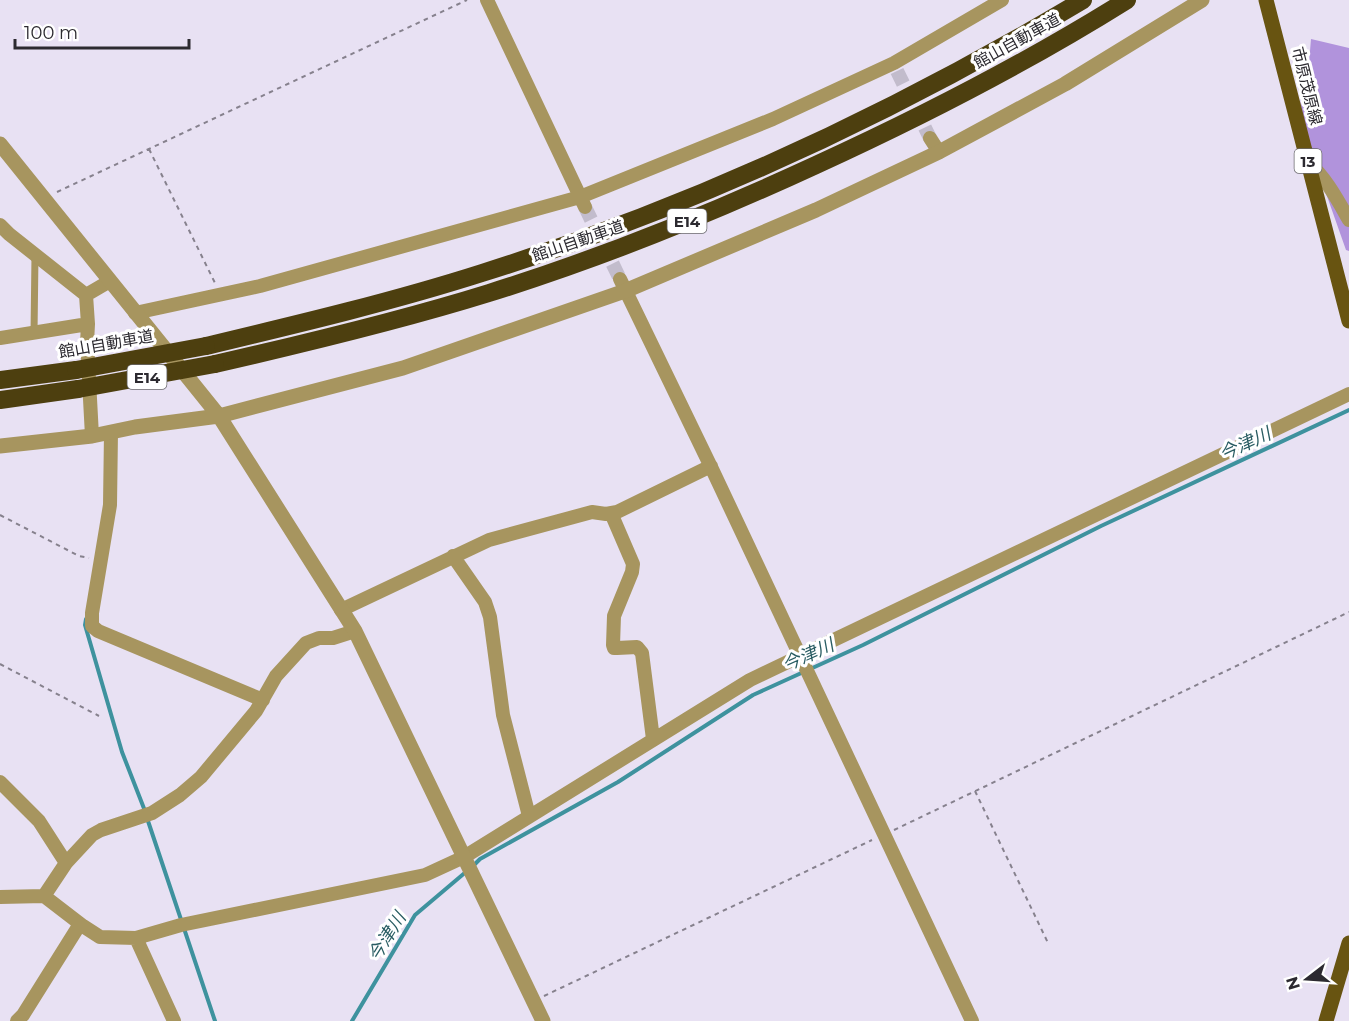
<svg xmlns="http://www.w3.org/2000/svg" width="1349" height="1021" font-family="Montserrat,'Noto Sans JP',sans-serif">
	<rect width="100%" height="100%" fill="#e8e1f3"/>
	<path fill="#b193dc" d="M1311,39L1349,48V251L1346,250L1298,114L1309,63Z"/>
	<g fill="none" stroke-linecap="round" stroke-linejoin="round">
		<path stroke="#3e929e" stroke-width="4" d="M86,619L85,625L122,752L145,811
			M147,818L215,1021
			M473,866L480,859L618,782L753,695L863,645L1101,526L1349,410
			M352,1021L415,915L467,871"/>
		<path stroke="#c2bccc" stroke-width="14" stroke-dasharray="14 7" stroke-linecap="butt" d="M897,71L930,138
			M585,207L620,279"/>
		<path stroke="#86818d" stroke-width="2" stroke-dasharray="4.5 4.5" stroke-linecap="butt" d="M149,149L215,283
			M57,192L467,0
			M0,515L79,556L89,558
			M0,664L99,716
			M975,791L1049,945
			M894,830L1349,612
			M544,996L872,840"/>
		<path stroke="#a7955f" stroke-width="7" d="M34,334L35,255"/>
		<path stroke="#a7955f" stroke-width="14" d="M487,0L585,207
			M930,138L939,152
			M1308,162C1326,178 1337,199 1349,220
			M0,225L9,234L86,295L88,324L87,343L92,436
			M620,279L712,469L972,1021
			M86,295L110,281
			M135,313L260,286L580,197L773,119L894,63L1002,0
			M0,338L88,324
			M111,432L110,505L92,613V626L98,631L263,700
			M611,513L633,564L632,572L614,616L613,645L614,648H617L637,647L642,653L653,739
			M453,556L485,602L490,617L503,715L529,816
			M341,610L489,540L592,512L606,514L617,512L711,466
			M0,782L39,821L66,863
			M44,896L66,863L92,835L101,830L152,813L180,795L201,777L256,711L276,676L306,643L319,638H333L355,631
			M0,897L44,896L83,926L100,937L136,938L181,925L425,875L464,857L750,680L1349,394
			M136,938L174,1021
			M17,1021L23,1015L80,924"/>
		<path stroke="#a7955f" stroke-width="15" d="M0,144L219,416L355,631L543,1021
			M0,446L92,436L135,427L219,416L403,368L625,291L816,210L939,152L1065,84L1202,0"/>
		<path stroke="#685411" stroke-width="15" d="M1266,0L1349,321
			M1326,1021L1349,943"/>
		<path stroke="#4d3f0f" stroke-width="18" d="M206,346C298,324 391,302 482,273C693,207 894,113 1083,0
			M215,364C307,343 399,321 489,293C601,258 710,214 816,165C923,116 1028,62 1127,0
			M0,380L76,370
			M0,400L78,389"/>
		<path stroke="#4d3f0f" stroke-width="18" d="M76,370L206,346
			M78,389L215,364"/>
	</g>
	<g text-anchor="middle" dominant-baseline="central" stroke-width="6" stroke-linejoin="round" paint-order="stroke">
		<g fill="#fff" stroke="#6b6a6e" stroke-width="1.5">
			<rect x="1294.5" y="149" width="27" height="24" rx="4.5"/>
			<rect x="667.5" y="209" width="39" height="24" rx="4.5"/>
			<rect x="127.5" y="365" width="39" height="24" rx="4.5"/>
		</g>
		<g font-size="15" font-weight="bold" fill="#2c2a30">
			<text x="1308" y="161">13</text>
			<text x="687" y="221">E14</text>
			<text x="147" y="377">E14</text>
		</g>
		<g font-size="16" fill="#2c2a30" stroke="#fff">
			<text transform="translate(1017 41) rotate(-29)">館山自動車道</text>
			<text transform="translate(1307 86) rotate(76)">市原茂原線</text>
			<text transform="translate(578 241) rotate(-19)">館山自動車道</text>
			<text transform="translate(106 344) rotate(-10)">館山自動車道</text>
		</g>
		<g font-size="18" font-style="italic" fill="#2a5d63" stroke="#fff">
			<text transform="translate(1245 444) rotate(-25)">今津川</text>
			<text transform="translate(808 655) rotate(-24)">今津川</text>
			<text transform="translate(387 937) rotate(-58)">今津川</text>
		</g>
	</g>
	<g transform="translate(1307 979) rotate(253)" stroke="#ffffff" stroke-width="4.5" paint-order="stroke">
	<path d="M0-4.5L10 22L0 15L-10 22Z" fill="#2c2a30"/>
	<text y="-9" font-size="16" font-weight="bold" text-anchor="middle" fill="#2c2a30">N</text>
	</g>
	<path d="M15 39v9h174v-9" fill="none" stroke="#2c2a30" stroke-width="3"/>
	<text x="24" y="39" font-size="18" fill="#2c2a30" stroke="#ffffff" stroke-width="4.5" paint-order="stroke">100 m</text>
</svg>
